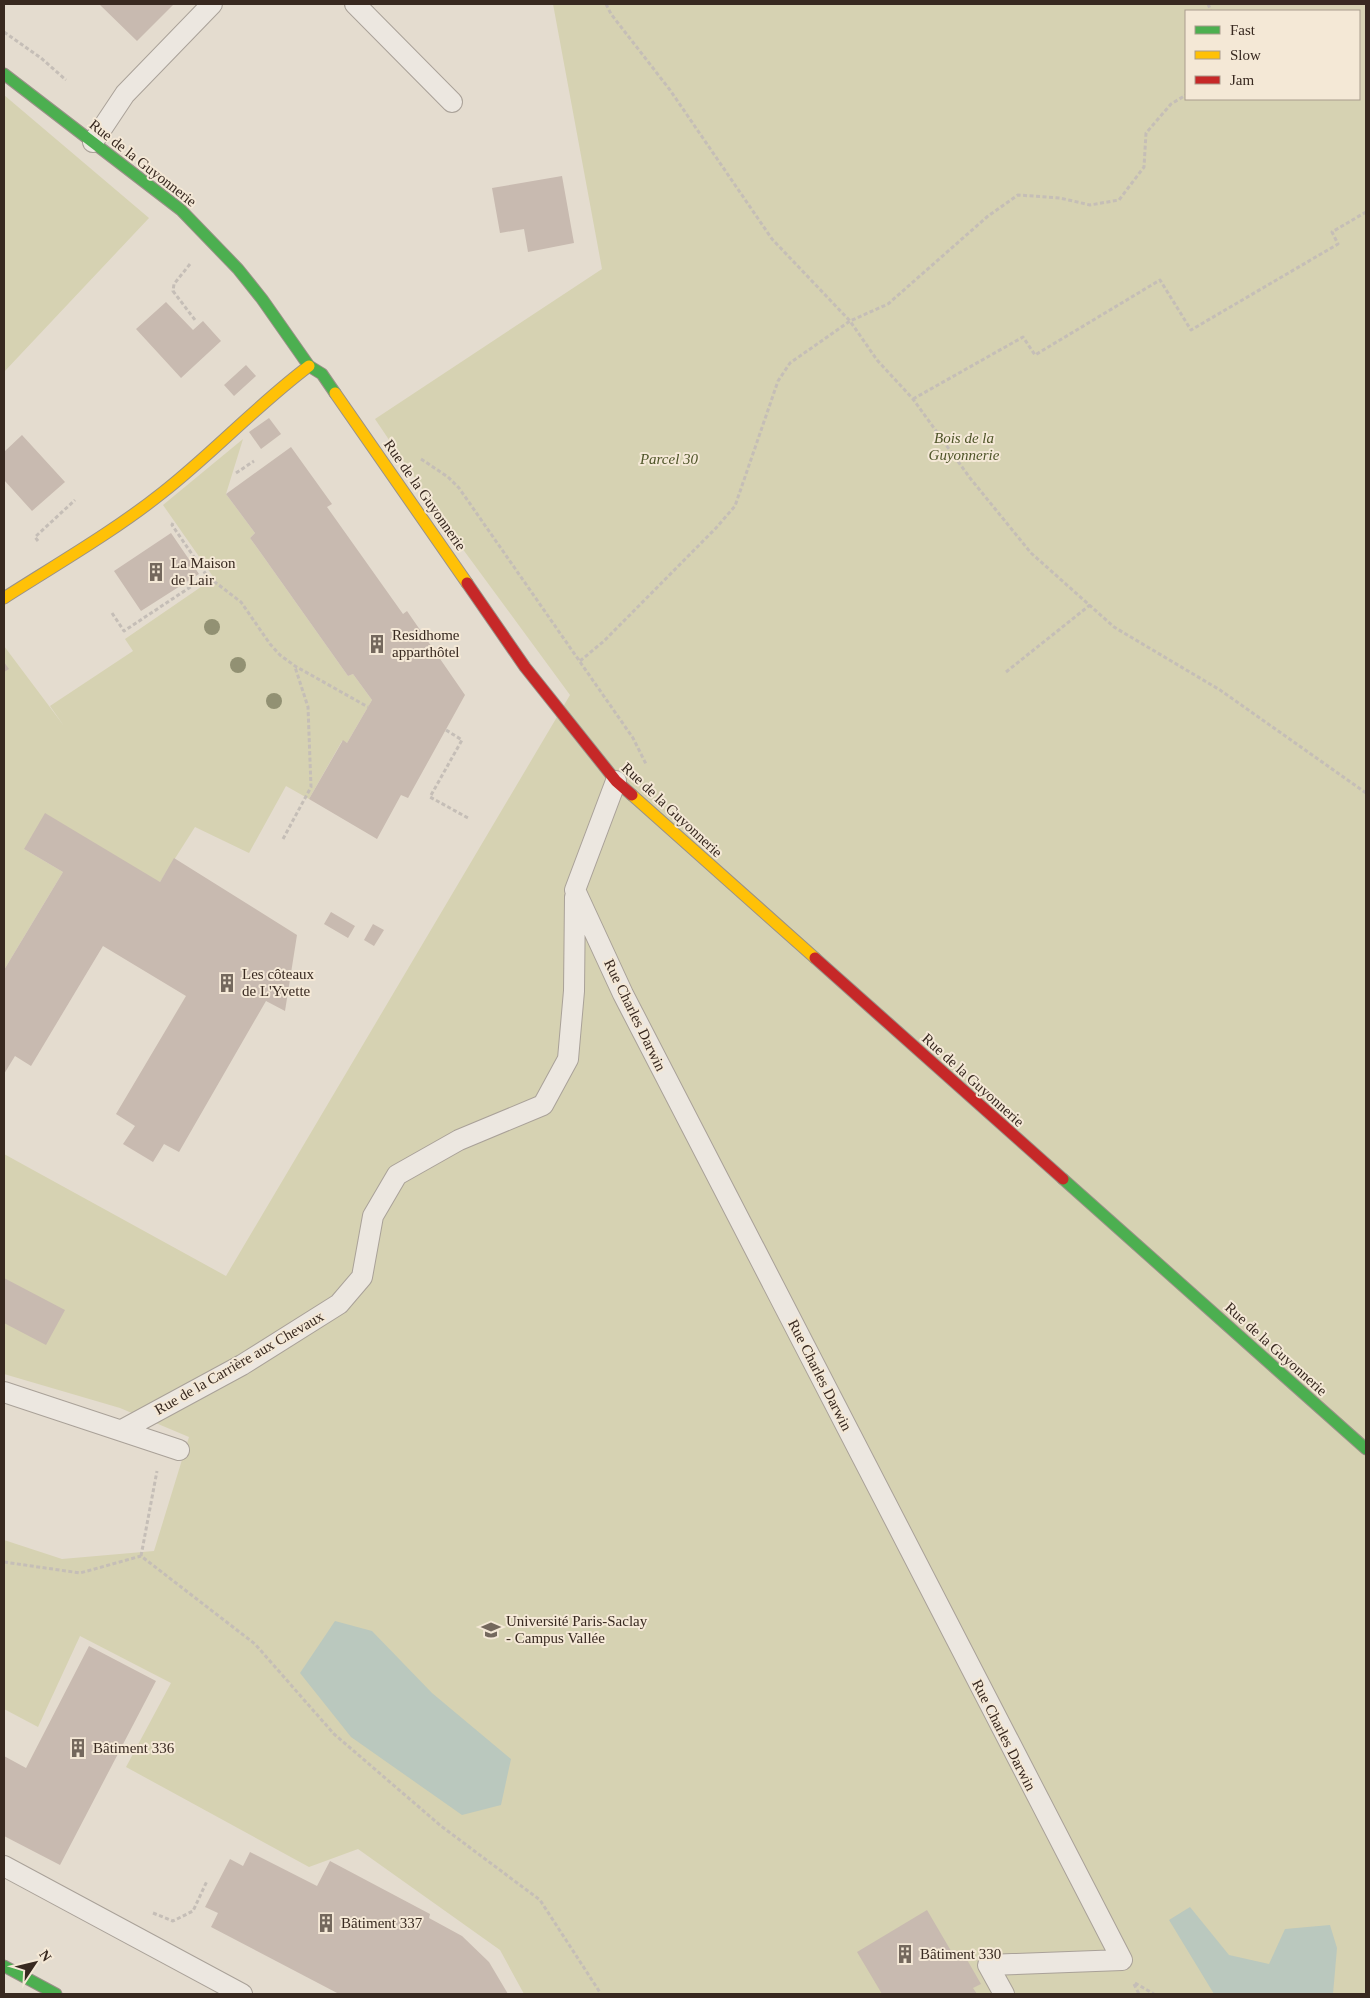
<svg xmlns="http://www.w3.org/2000/svg" width="1370" height="1998" font-family="'Times New Roman',serif">
	<rect width="100%" height="100%" fill="#e4dccf"/>
	<path fill="#d6d2b2" fill-rule="evenodd" d="M553,4H1366V1994H524L500,1950L358,1849L309,1867L126,1767L171,1683L80,1636L38,1727L4,1709V1540L62,1559L154,1551L189,1437L120,1408L4,1374V1154L226,1276L570,695L462,548L375,419L602,269ZM1186,11H1359V99H1186Z
		M4,95L149,218L4,372Z
		M243,439L226,494L255,533L250,538L258,549L348,676L353,674L372,700L347,743L342,741L309,799L286,786L249,853L195,827L160,882L24,849L63,872L4,970V646L64,726L50,706L133,651L125,639L214,578L163,505Z"/>
	<path fill="#bac8be" d="M335,1621L372,1631L432,1693L511,1759L501,1805L462,1815L351,1737L300,1673Z
		M1190,1907L1229,1955L1269,1964L1285,1929L1330,1925L1337,1948L1333,1994H1214L1169,1920Z"/>
	<path fill="#c8bab0" d="M99,4H174L137,41Z
		M562,176L574,243L528,252L524,229L500,233L492,188Z
		M166,302L193,330L203,321L221,341L181,378L136,329Z
		M246,365L256,376L234,396L224,385Z
		M269,418L281,434L261,449L249,432Z
		M22,435L65,482L32,511L4,480V452Z
		M291,447L332,504L327,507L403,614L407,611L465,695L408,798L401,795L377,839L309,799L343,740L347,743L372,700L353,674L348,676L258,549L250,538L255,533L226,494Z
		M171,533L199,574L141,611L114,571Z
		M4,662L9,669L4,672Z
		M45,813L160,882L174,858L297,935L285,1011L266,1001L179,1152L164,1144L153,1162L123,1144L135,1126L116,1114L186,996L103,946L31,1066L15,1056L4,1074V970L63,872L24,849Z
		M331,912L355,926L348,938L324,924Z
		M373,924L384,930L374,946L364,940Z
		M4,1278L65,1310L46,1345L4,1323Z
		M89,1646L156,1681L60,1865L4,1836V1756L26,1768Z
		M250,1852L317,1886L330,1861L430,1914L429,1918L462,1936L489,1962L508,1994H339L211,1927L218,1913L205,1907L230,1859L243,1866Z
		M927,1910L954,1956L962,1951L981,1984L973,1988L977,1994H882L857,1952Z"/>
	<g fill="none" stroke-linecap="round" stroke-linejoin="round">
		<g stroke="#a9a198" stroke-width="22">
			<path id="lane" d="M355,4L452,102
				M93,142L125,94L212,4
				M616,781L575,890L623,994L1122,1960L988,1965L1004,1994
				M4,1392L179,1450
				M122,1430L242,1365L339,1304L362,1277L373,1216L397,1175L459,1140L543,1105L568,1059L574,991L575,897
				M4,1866L242,1994"/>
		</g>
		<g stroke="#999188" stroke-width="13">
			<path id="fast" d="M4,74L181,210L238,269L262,299L309,366L322,374L335,393
				M1063,1179L1366,1449
				M4,1966L56,1994"/>
		</g>
		<g stroke="#999188" stroke-width="13">
			<path id="slow" d="M335,393L467,583
				M4,598C57,564 113,532 162,493C213,453 257,405 309,366
				M632,795L815,958"/>
		</g>
		<g stroke="#999188" stroke-width="13">
			<path id="jam" d="M467,583L525,667L616,781L632,795
				M815,958L1063,1179"/>
		</g>
		<path stroke="#c5beb7" stroke-width="3" stroke-dasharray="4 2.5" stroke-linecap="butt" d="M606,4L611,14L670,90L772,239L850,321L877,360L913,399L970,478L1031,553L1114,627L1220,690L1366,793
			M1208,4L1211,11
			M4,32L41,58L66,80
			M190,264L174,284L173,291L195,320
			M913,399L1023,337L1035,355L1160,280L1191,330L1338,244L1332,232L1366,212
			M421,459L448,477L459,488L633,738L646,764
			M236,473L254,461
			M173,523L172,525L207,576
			M38,541L35,537L75,500
			M112,613L124,631L207,576L241,602L270,644L280,655L295,666L368,707
			M580,661L604,641L716,528L735,506L778,381L790,363L850,321L888,304L988,216L1018,195L1060,198L1090,205L1119,200L1144,167L1146,133L1171,104L1186,95
			M1006,672L1090,605
			M446,730L462,740L430,797L468,818
			M283,839L311,787L308,707L295,667
			M141,1556L157,1471
			M4,1562L80,1573L141,1556L255,1644L334,1734L441,1826L540,1900L601,1994
			M153,1913L173,1921L193,1911L207,1881
			M1135,1983L1154,1994
			M1134,1984L1139,1994"/>
		<use href="#lane" stroke="#ece7e0" stroke-width="20"/>
		<use href="#fast" stroke="#4caf50" stroke-width="11"/>
		<use href="#slow" stroke="#ffc107" stroke-width="11"/>
		<use href="#jam" stroke="#c62828" stroke-width="11"/>
	</g>
	<g fill="#929173">
		<circle cx="212" cy="627" r="8"/>
		<circle cx="238" cy="665" r="8"/>
		<circle cx="274" cy="701" r="8"/>
	</g>
	<defs>
		<g id="building-bare" transform="scale(1.5)"><path d="M-4-6H4V6H1V3H-1V6H-4ZM-2.5-4.3h1.7v1.8h-1.7ZM.8-4.3h1.7v1.8H.8ZM-2.5-1h1.7V.8h-1.7ZM.8-1h1.7V.8H.8Z" fill="#74685d" stroke="#f4e8d6" stroke-width="2.5" paint-order="stroke"/></g>
		<g id="university-bare" transform="scale(1.5)"><path d="M0-5L7-2L0 1L-7-2ZM-4 1L0 2.5L4 1V4Q0 6-4 4Z" fill="#74685d" stroke="#f4e8d6" stroke-width="2.5" paint-order="stroke"/></g>
	</defs>
	<g fill-rule="evenodd">
		<use href="#building-bare" x="156" y="572"/>
		<use href="#building-bare" x="377" y="644"/>
		<use href="#building-bare" x="227" y="983"/>
		<use href="#university-bare" x="491" y="1630"/>
		<use href="#building-bare" x="78" y="1748"/>
		<use href="#building-bare" x="326" y="1923"/>
		<use href="#building-bare" x="905" y="1954"/>
	</g>
	<g text-anchor="middle" dominant-baseline="central" stroke-width="4" stroke-linejoin="round" paint-order="stroke">
		<g font-size="15" fill="#382920" stroke="#f4e8d6">
			<text transform="translate(143 163) rotate(38)">Rue de la Guyonnerie</text>
			<text transform="translate(425 495) rotate(55)">Rue de la Guyonnerie</text>
			<text transform="translate(672 810) rotate(43)">Rue de la Guyonnerie</text>
			<text transform="translate(635 1015) rotate(64)">Rue Charles Darwin</text>
			<text transform="translate(973 1080) rotate(42)">Rue de la Guyonnerie</text>
			<text transform="translate(1276 1349) rotate(42)">Rue de la Guyonnerie</text>
			<text transform="translate(239 1363) rotate(-30)">Rue de la Carrière aux Chevaux</text>
			<text transform="translate(820 1375) rotate(63)">Rue Charles Darwin</text>
			<text transform="translate(1004 1735) rotate(63)">Rue Charles Darwin</text>
		</g>
		<g font-size="15" font-style="italic" fill="#4e5428" stroke="#f4e8d6">
			<text x="964" y="438">Bois de la<tspan x="964" dy="17">Guyonnerie</tspan></text>
			<text x="669" y="459">Parcel 30</text>
		</g>
		<g font-size="15" fill="#382920" stroke="#f4e8d6" text-anchor="start">
			<text x="171" y="563">La Maison<tspan x="171" dy="17">de Lair</tspan></text>
			<text x="392" y="635">Residhome<tspan x="392" dy="17">apparthôtel</tspan></text>
			<text x="242" y="974">Les côteaux<tspan x="242" dy="17">de L'Yvette</tspan></text>
			<text x="506" y="1621">Université Paris-Saclay<tspan x="506" dy="17">- Campus Vallée</tspan></text>
			<text x="93" y="1748">Bâtiment 336</text>
			<text x="341" y="1923">Bâtiment 337</text>
			<text x="920" y="1954">Bâtiment 330</text>
		</g>
	</g>
	<rect width="1370" height="1998" fill="none" stroke="#382920" stroke-width="10"/>
	<rect x="1185" y="10" width="175" height="90" fill="#f4e8d6" stroke="#a99c8d"/>
	<rect x="1195" y="26" width="25" height="8" fill="#4caf50" stroke="#a99c8d"/>
	<text x="1230" y="35" font-size="15" fill="#382920">Fast</text>
	<rect x="1195" y="51" width="25" height="8" fill="#ffc107" stroke="#a99c8d"/>
	<text x="1230" y="60" font-size="15" fill="#382920">Slow</text>
	<rect x="1195" y="76" width="25" height="8" fill="#c62828" stroke="#a99c8d"/>
	<text x="1230" y="85" font-size="15" fill="#382920">Jam</text>
	<g transform="translate(35 1963) rotate(55)" stroke="#f4e8d6" stroke-width="4" paint-order="stroke">
	<path d="M0-4L9 19L0 12L-9 19Z" fill="#382920"/>
	<text y="-8" font-size="14" font-weight="bold" text-anchor="middle" fill="#382920">N</text>
	</g>
</svg>
